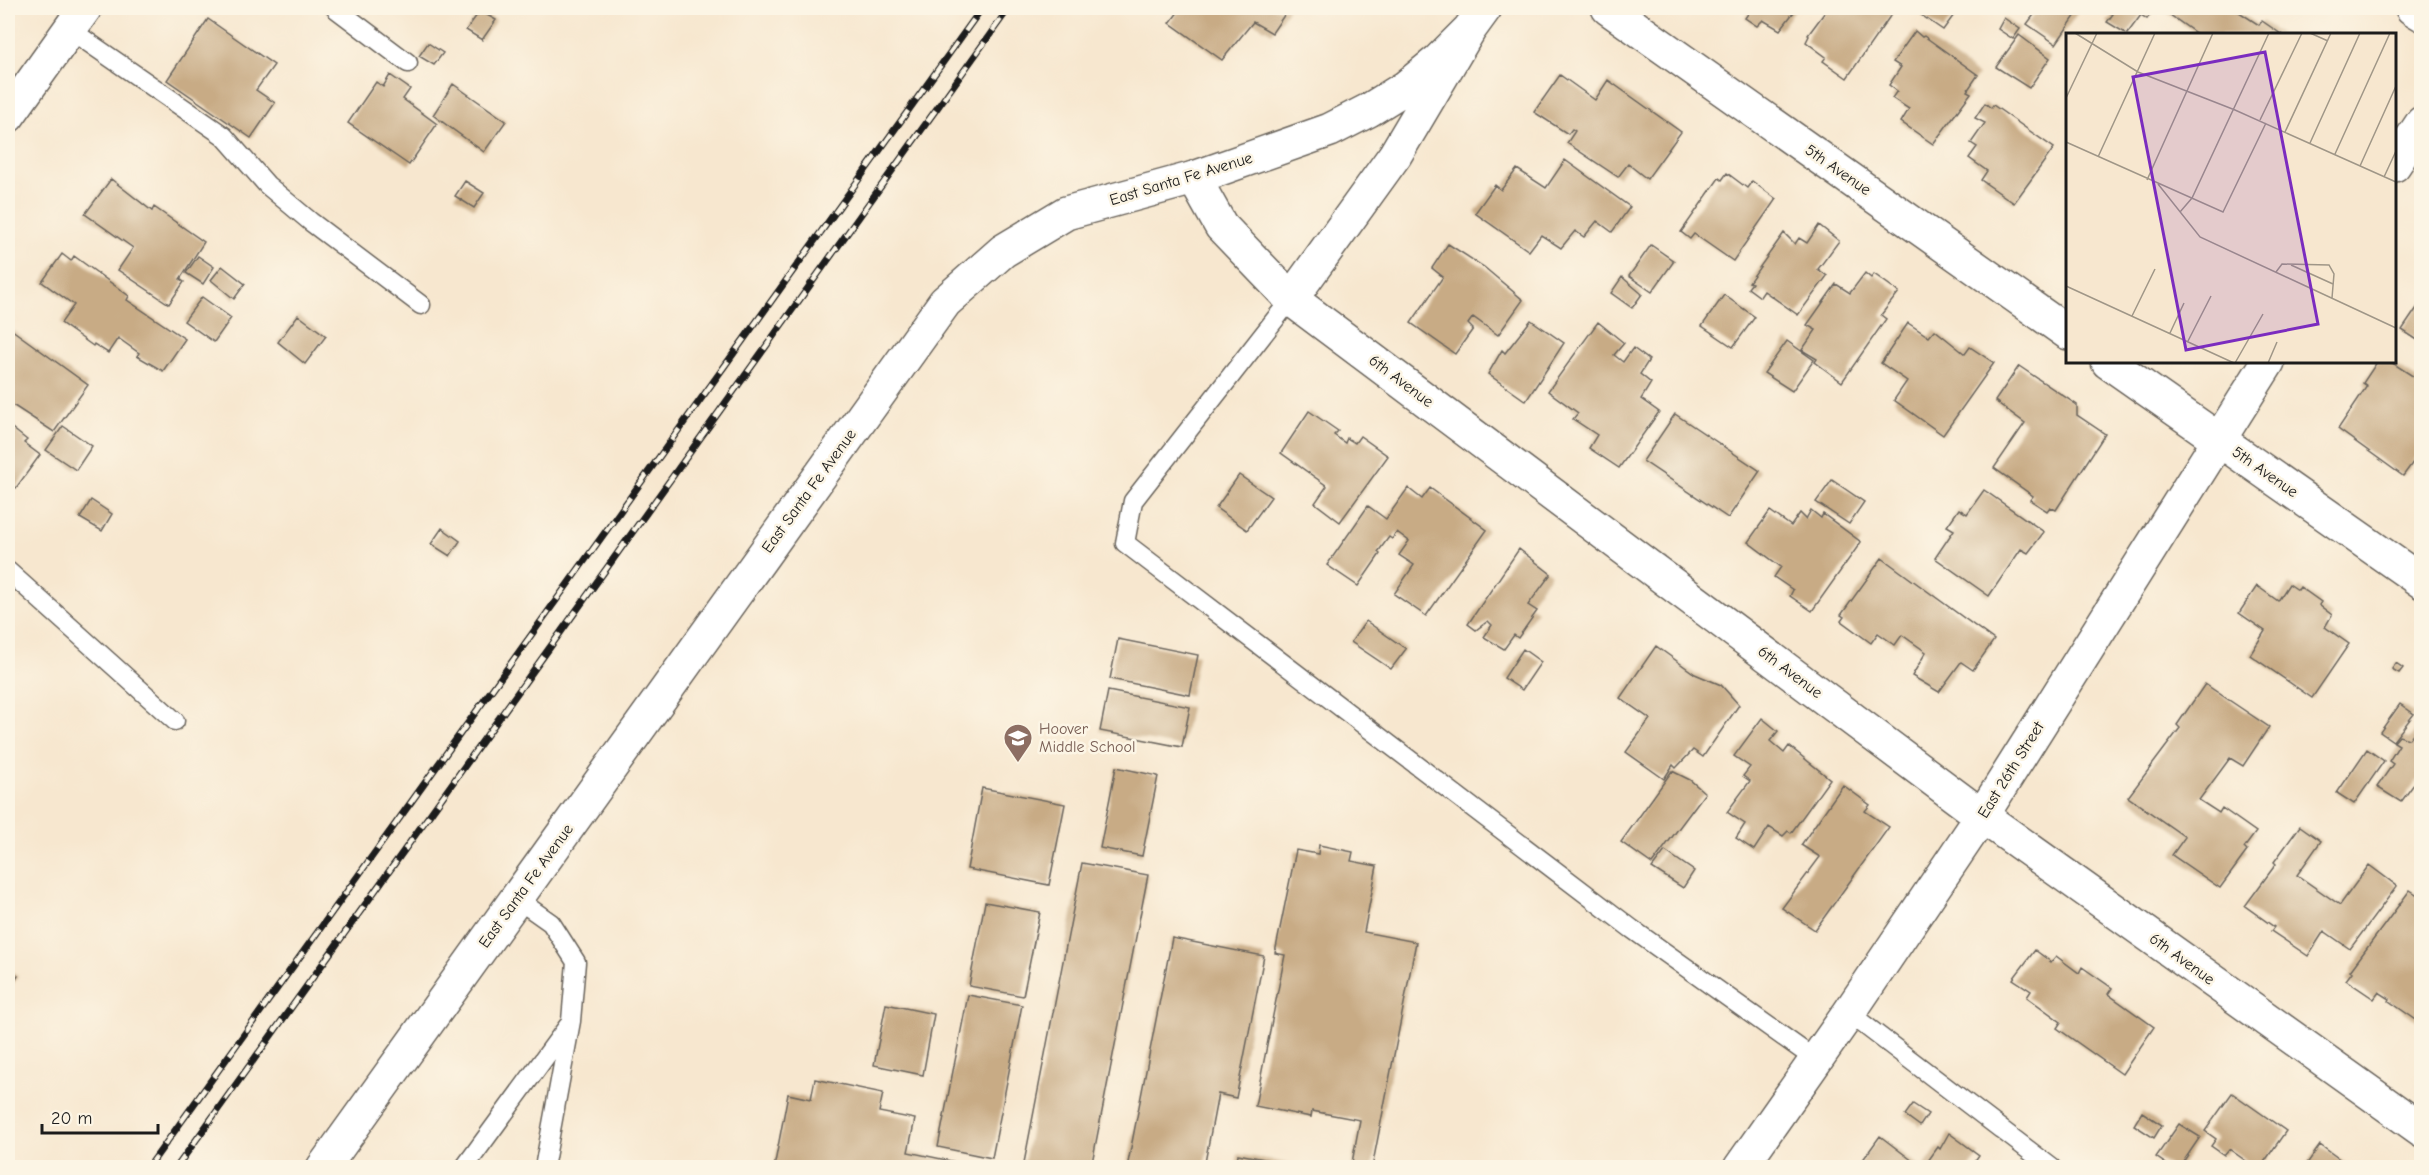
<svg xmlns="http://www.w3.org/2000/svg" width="2429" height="1175" font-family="'Comic Neue',sans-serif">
	<rect width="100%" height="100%" fill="#fcf5e5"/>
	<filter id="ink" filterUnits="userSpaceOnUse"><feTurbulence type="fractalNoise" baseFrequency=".0167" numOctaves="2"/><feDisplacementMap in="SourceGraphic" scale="12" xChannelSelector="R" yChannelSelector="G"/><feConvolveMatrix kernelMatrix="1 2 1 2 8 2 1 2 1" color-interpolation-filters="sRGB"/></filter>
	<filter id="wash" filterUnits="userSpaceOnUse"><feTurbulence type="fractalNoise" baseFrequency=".008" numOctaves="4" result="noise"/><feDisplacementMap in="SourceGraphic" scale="24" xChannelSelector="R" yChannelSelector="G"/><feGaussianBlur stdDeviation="1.35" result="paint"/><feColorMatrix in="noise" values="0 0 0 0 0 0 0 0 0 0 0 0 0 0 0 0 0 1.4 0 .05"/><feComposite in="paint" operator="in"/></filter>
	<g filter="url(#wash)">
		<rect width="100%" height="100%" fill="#f7e7cf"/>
		<g id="blocks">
			<path fill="#c8ab85" d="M373,8H388L383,14Z
				M1181,8H1289L1272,33L1253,22L1222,60L1170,23Z
				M1745,8H1797L1780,30L1763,20L1757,26L1745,18L1750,11Z
				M1828,8H1888L1893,12L1847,78L1823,61L1826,57L1806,42L1809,36L1808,35Z
				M1911,8H1959L1943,30Z
				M2039,8H2071L2078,12L2056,44L2027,24Z
				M2103,8H2155L2147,19L2141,15L2127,34L2107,22L2113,14Z
				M2169,8H2233L2259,25L2262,21L2281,34H2197L2166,12Z
				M480,11L496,20L482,40L466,30Z
				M2004,18L2020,29L2013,39L1998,29Z
				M208,19L274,65L256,90L275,103L251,138L167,80Z
				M1915,31L1922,37L1924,36L1978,75L1967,91L1971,93L1933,144L1901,122L1909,109L1892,98L1897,91L1889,85L1901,67L1893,62Z
				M2019,35L2050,58L2029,88L1996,67Z
				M428,43L443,53L434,65L419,56Z
				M390,75L410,89L403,99L437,124L409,165L348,123L376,82L383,87Z
				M1560,75L1595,100L1608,80L1681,132L1647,179L1628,164L1618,177L1567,143L1575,131L1572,129L1568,134L1534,112Z
				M453,84L506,121L484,152L433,115Z
				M1985,103L1991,108L1993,105L2054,148L2014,203L1981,180L1987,171L1969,158L1977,147L1971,143L1985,123L1975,118Z
				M1565,160L1630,207L1612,232L1597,221L1584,237L1575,231L1561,248L1541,235L1529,251L1475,213L1495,185L1501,190L1517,169L1546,188Z
				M1727,173L1747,188L1752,181L1776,199L1733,261L1694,234L1690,239L1681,232L1719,178L1722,180Z
				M111,179L152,211L154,207L204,242L180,279L184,282L169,304L118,270L133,248L85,214Z
				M465,181L484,193L474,208L455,196Z
				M1819,225L1839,241L1818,269L1827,276L1798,315L1764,291L1760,297L1748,288L1752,283L1749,282L1784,233L1795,244L1799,238L1807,243Z
				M1448,244L1484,267L1523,300L1498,335L1473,317L1468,324L1473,329L1455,354L1411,323L1443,277L1432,268Z
				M1651,245L1674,261L1652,292L1629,276Z
				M62,254L71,261L74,256L129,296L127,300L185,339L163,371L137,356L139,353L118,338L108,353L94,344L93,346L61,323L74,305L42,282Z
				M198,256L214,267L203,284L186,273Z
				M222,266L245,284L234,299L211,280Z
				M1865,273L1871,278L1874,274L1899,292L1881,315L1886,319L1842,382L1815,362L1817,359L1802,350L1816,330L1807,325L1836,284L1850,293Z
				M1622,277L1642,294L1632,308L1611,293Z
				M1724,295L1755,317L1733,347L1702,326Z
				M202,297L231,318L214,342L184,321Z
				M2419,305L2422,306V343L2402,330Z
				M298,315L326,336L305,364L278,342Z
				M1531,320L1564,343L1526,401L1488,374L1502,350L1505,353Z
				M1598,322L1624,343L1614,355L1623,362L1633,348L1649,360L1640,374L1651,383L1641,399L1659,412L1619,468L1589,448L1597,435L1573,419L1578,413L1548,391Z
				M1908,323L1929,337L1935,330L1965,354L1970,347L1994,363L1943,435L1894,400L1907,381L1881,363Z
				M8,327L88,385L54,432L8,402Z
				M1787,341L1814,360L1792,391L1764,373Z
				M2377,362H2391L2422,382V450L2403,476L2338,429L2367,386L2363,383Z
				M2019,366L2077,405V415L2105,434L2056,510L2050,507L2047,511L2030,500L2033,496L1994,468L2025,423L1995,401Z
				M1309,411L1338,431L1334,435L1345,443L1347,438L1355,443L1360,436L1388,456L1340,522L1315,503L1327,486L1281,453Z
				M1675,414L1760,471L1728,518L1643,461Z
				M8,425L27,440L24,443L40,455L16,488L8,482Z
				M63,426L92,446L76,470L46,450Z
				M1239,475L1271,497L1247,530L1216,508Z
				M1832,480L1864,502L1849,524L1816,502Z
				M1408,488L1422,499L1430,488L1487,530L1426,616L1394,594L1414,565L1399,555L1409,541L1397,532L1392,539L1389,537L1378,552L1380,554L1358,586L1327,565L1368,506L1386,519Z
				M1984,490L2044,532L2028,553L2021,549L1989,596L1935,558L1954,530L1947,526L1959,509L1967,514Z
				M91,500L112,514L102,531L80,518Z
				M1811,510L1821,518L1823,514L1861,542L1812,611L1790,596L1793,590L1774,577L1781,567L1748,542L1770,511L1791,526L1800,513L1806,519Z
				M442,528L460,541L450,556L431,544Z
				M1519,549L1551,574L1528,605L1537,611L1518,638L1514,635L1504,649L1484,637L1492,625L1488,621L1476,630L1468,624Z
				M1882,558L1994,640L1973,670L1961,662L1939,692L1912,676L1926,652L1902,635L1895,645L1878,633L1871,643L1841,621L1844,617L1841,615Z
				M2289,584L2298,590L2300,587L2321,602L2319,605L2332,615L2325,627L2349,644L2312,698L2250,655L2265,631L2239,613L2257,586L2278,601Z
				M1366,621L1406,649L1391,669L1351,642Z
				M1118,639L1198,655L1190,695L1110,679Z
				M1656,646L1695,674L1721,685L1739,705L1703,757L1693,750L1676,768L1673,765L1664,779L1626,752L1650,719L1620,698Z
				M1523,649L1541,662L1522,690L1504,678Z
				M2396,663L2403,668L2399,673L2392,669Z
				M2205,684L2269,727L2243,766L2230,758L2199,800L2219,813L2222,808L2256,832L2244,848L2247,851L2220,888L2172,855L2185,837L2128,797L2180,728L2177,725Z
				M1108,691L1190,707L1182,747L1100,731Z
				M2400,704L2414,714L2393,741L2380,732Z
				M1762,718L1778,731L1770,741L1784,753L1789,746L1830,779L1791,833L1788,831L1783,836L1769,827L1754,850L1736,838L1745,824L1727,812L1750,781L1743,776L1750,767L1734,756Z
				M2422,722V783L2417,780L2401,802L2377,787L2393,764L2389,761L2399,745L2394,742L2399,736L2409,739Z
				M2367,749L2384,761L2354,804L2337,793Z
				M1116,767L1158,776L1142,856L1100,848Z
				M1672,771L1690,780L1705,793L1652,864L1621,842Z
				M1843,785L1870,805L1865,811L1889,827L1815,930L1782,908L1820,857L1801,845Z
				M982,788L1065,804L1049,885L967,869Z
				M2300,826L2321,841L2297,875L2340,905L2369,865L2397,886L2350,949L2324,931L2308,956L2271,931L2274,927L2245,906L2276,864L2274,862Z
				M1319,845L1353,852L1351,861L1377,866L1364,932L1416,942L1372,1168H1351L1360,1120L1312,1111L1311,1117L1255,1106L1285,955L1275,953L1296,850L1318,854Z
				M1665,851L1694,871L1683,888L1652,868Z
				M1082,863L1148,875L1091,1168H1023Z
				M2410,890L2422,898V1024L2389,1001L2390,999L2379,992L2374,999L2346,980L2352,972L2350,971Z
				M985,902L1040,912L1023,996L969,986Z
				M1172,938L1264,956L1236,1098L1218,1094L1204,1168H1127Z
				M2035,950L2051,962L2056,956L2079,973L2082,967L2112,988L2108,994L2154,1027L2122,1074L2057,1028L2061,1022L2027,997L2031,991L2013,979Z
				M8,969L18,976L8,992Z
				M968,995L1022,1005L992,1158L938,1147Z
				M886,1004L934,1014L923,1075L874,1065Z
				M815,1079L883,1093L879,1112L915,1119L908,1152L984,1168H774L788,1094L811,1099Z
				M2232,1093L2286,1131L2260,1168H2256L2229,1149L2224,1155L2211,1146L2216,1139L2205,1131Z
				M1913,1104L1928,1114L1920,1126L1905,1115Z
				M2142,1112L2162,1125L2154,1138L2134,1125Z
				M2179,1124L2200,1137L2179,1168H2172L2156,1157Z
				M1949,1133L1979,1155L1970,1168H1923L1938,1147L1940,1149Z
				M1880,1136L1922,1168H1857Z
				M2320,1145L2352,1168H2304Z
				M1238,1154L1301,1166V1168H1236Z"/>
		</g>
	</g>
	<g filter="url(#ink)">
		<use href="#blocks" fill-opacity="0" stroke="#69635b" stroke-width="1.5"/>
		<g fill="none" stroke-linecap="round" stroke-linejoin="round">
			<g stroke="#69635b" stroke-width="21">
				<path id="service" d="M335,8L408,63
					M69,29L224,136L267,185L311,222L421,305
					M1291,299L1133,501L1125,543L1632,929L1816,1060
					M8,571L175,721
					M517,899L551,923L576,962L571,1021L544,1168
					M1849,1013L2052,1168
					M464,1168L568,1026"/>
			</g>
			<g stroke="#69635b" stroke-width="36">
				<path id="minor" d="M1608,8L2068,333
					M2412,8L2422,14
					M8,116L85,8
					M2394,165L2422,123
					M1194,178L1221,226L1291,299L1982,816L2422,1130
					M2108,362L2422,582
					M1740,1168L1849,1013L1982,816L2268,362"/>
			</g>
			<g stroke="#69635b" stroke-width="36">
				<path id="tertiary" d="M1291,299L1395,155L1469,30L1485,8
					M323,1168L945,302L1003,251L1066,213L1194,178L1330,130L1369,110L1406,87L1439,60L1469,30"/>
			</g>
			<use href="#service" stroke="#fff" stroke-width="18"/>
			<use href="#minor" stroke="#fff" stroke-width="33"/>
			<use href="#tertiary" stroke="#fff" stroke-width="33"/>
			<g stroke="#1c1c1c" stroke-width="7">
				<path id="rail" d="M148,1168L982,8
					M176,1168L1009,8"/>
			</g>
			<use href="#rail" stroke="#fcf5e5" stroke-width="4.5" stroke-dasharray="14" stroke-linecap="butt"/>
		</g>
	</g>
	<defs>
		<g id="school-pin" transform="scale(1.5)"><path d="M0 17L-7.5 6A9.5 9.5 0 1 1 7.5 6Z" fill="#8d6e63" stroke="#fcf5e5"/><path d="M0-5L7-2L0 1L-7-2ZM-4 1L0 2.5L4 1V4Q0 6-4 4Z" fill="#fff"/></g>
	</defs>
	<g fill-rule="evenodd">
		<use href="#school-pin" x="1018" y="738"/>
	</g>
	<g text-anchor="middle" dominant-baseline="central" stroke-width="5" stroke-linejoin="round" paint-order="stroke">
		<g font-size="16" fill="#1c1c1c" stroke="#fcf5e5">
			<text transform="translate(1838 170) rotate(35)">5th Avenue</text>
			<text transform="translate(1181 179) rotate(-17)">East Santa Fe Avenue</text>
			<text transform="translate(1401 381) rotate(37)">6th Avenue</text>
			<text transform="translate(2265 472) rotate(35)">5th Avenue</text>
			<text transform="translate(809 491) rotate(-54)">East Santa Fe Avenue</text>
			<text transform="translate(1790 672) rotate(37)">6th Avenue</text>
			<text transform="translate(2011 770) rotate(-58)">East 26th Street</text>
			<text transform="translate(526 886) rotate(-54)">East Santa Fe Avenue</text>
			<text transform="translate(2182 959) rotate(36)">6th Avenue</text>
		</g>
		<g font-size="16" fill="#785e54" stroke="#fcf5e5" text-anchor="start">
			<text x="1039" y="729">Hoover<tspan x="1039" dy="18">Middle School</tspan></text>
		</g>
	</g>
	<g transform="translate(2066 33)">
		<rect width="330" height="330" fill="#f7e7cf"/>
		<path fill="none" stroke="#9f9687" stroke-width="1.5" d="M9,0L72,39L169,77L330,149M244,0L262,8M0,65L31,0M194,87L236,0M219,99L265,0M0,109L157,179L200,90M244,110L294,0M269,121L324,0M32,124L89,0M294,133L330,53M318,144L330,118M81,147L147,0M92,151L134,204L330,295M114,179L126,165L203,0M225,232L267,251M210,239L216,231L263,232L268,241L266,265M0,253L168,330M66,283L89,236M104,300L118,270M122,308L145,263M169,330L197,281M202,330L211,309"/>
		<path fill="#7b2cbf" fill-opacity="0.15" stroke="#7b2cbf" stroke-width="3" d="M199,19L252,291L120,317L67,44Z"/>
		<rect width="330" height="330" fill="none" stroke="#1c1c1c" stroke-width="3"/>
	</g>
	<rect width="2429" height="1175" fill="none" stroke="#fcf5e5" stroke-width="30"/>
	<path d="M42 1124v9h116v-9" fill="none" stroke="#1c1c1c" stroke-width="3"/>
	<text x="51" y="1124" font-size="18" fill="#1c1c1c" stroke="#fcf5e5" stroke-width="4.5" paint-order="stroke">20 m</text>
</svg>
